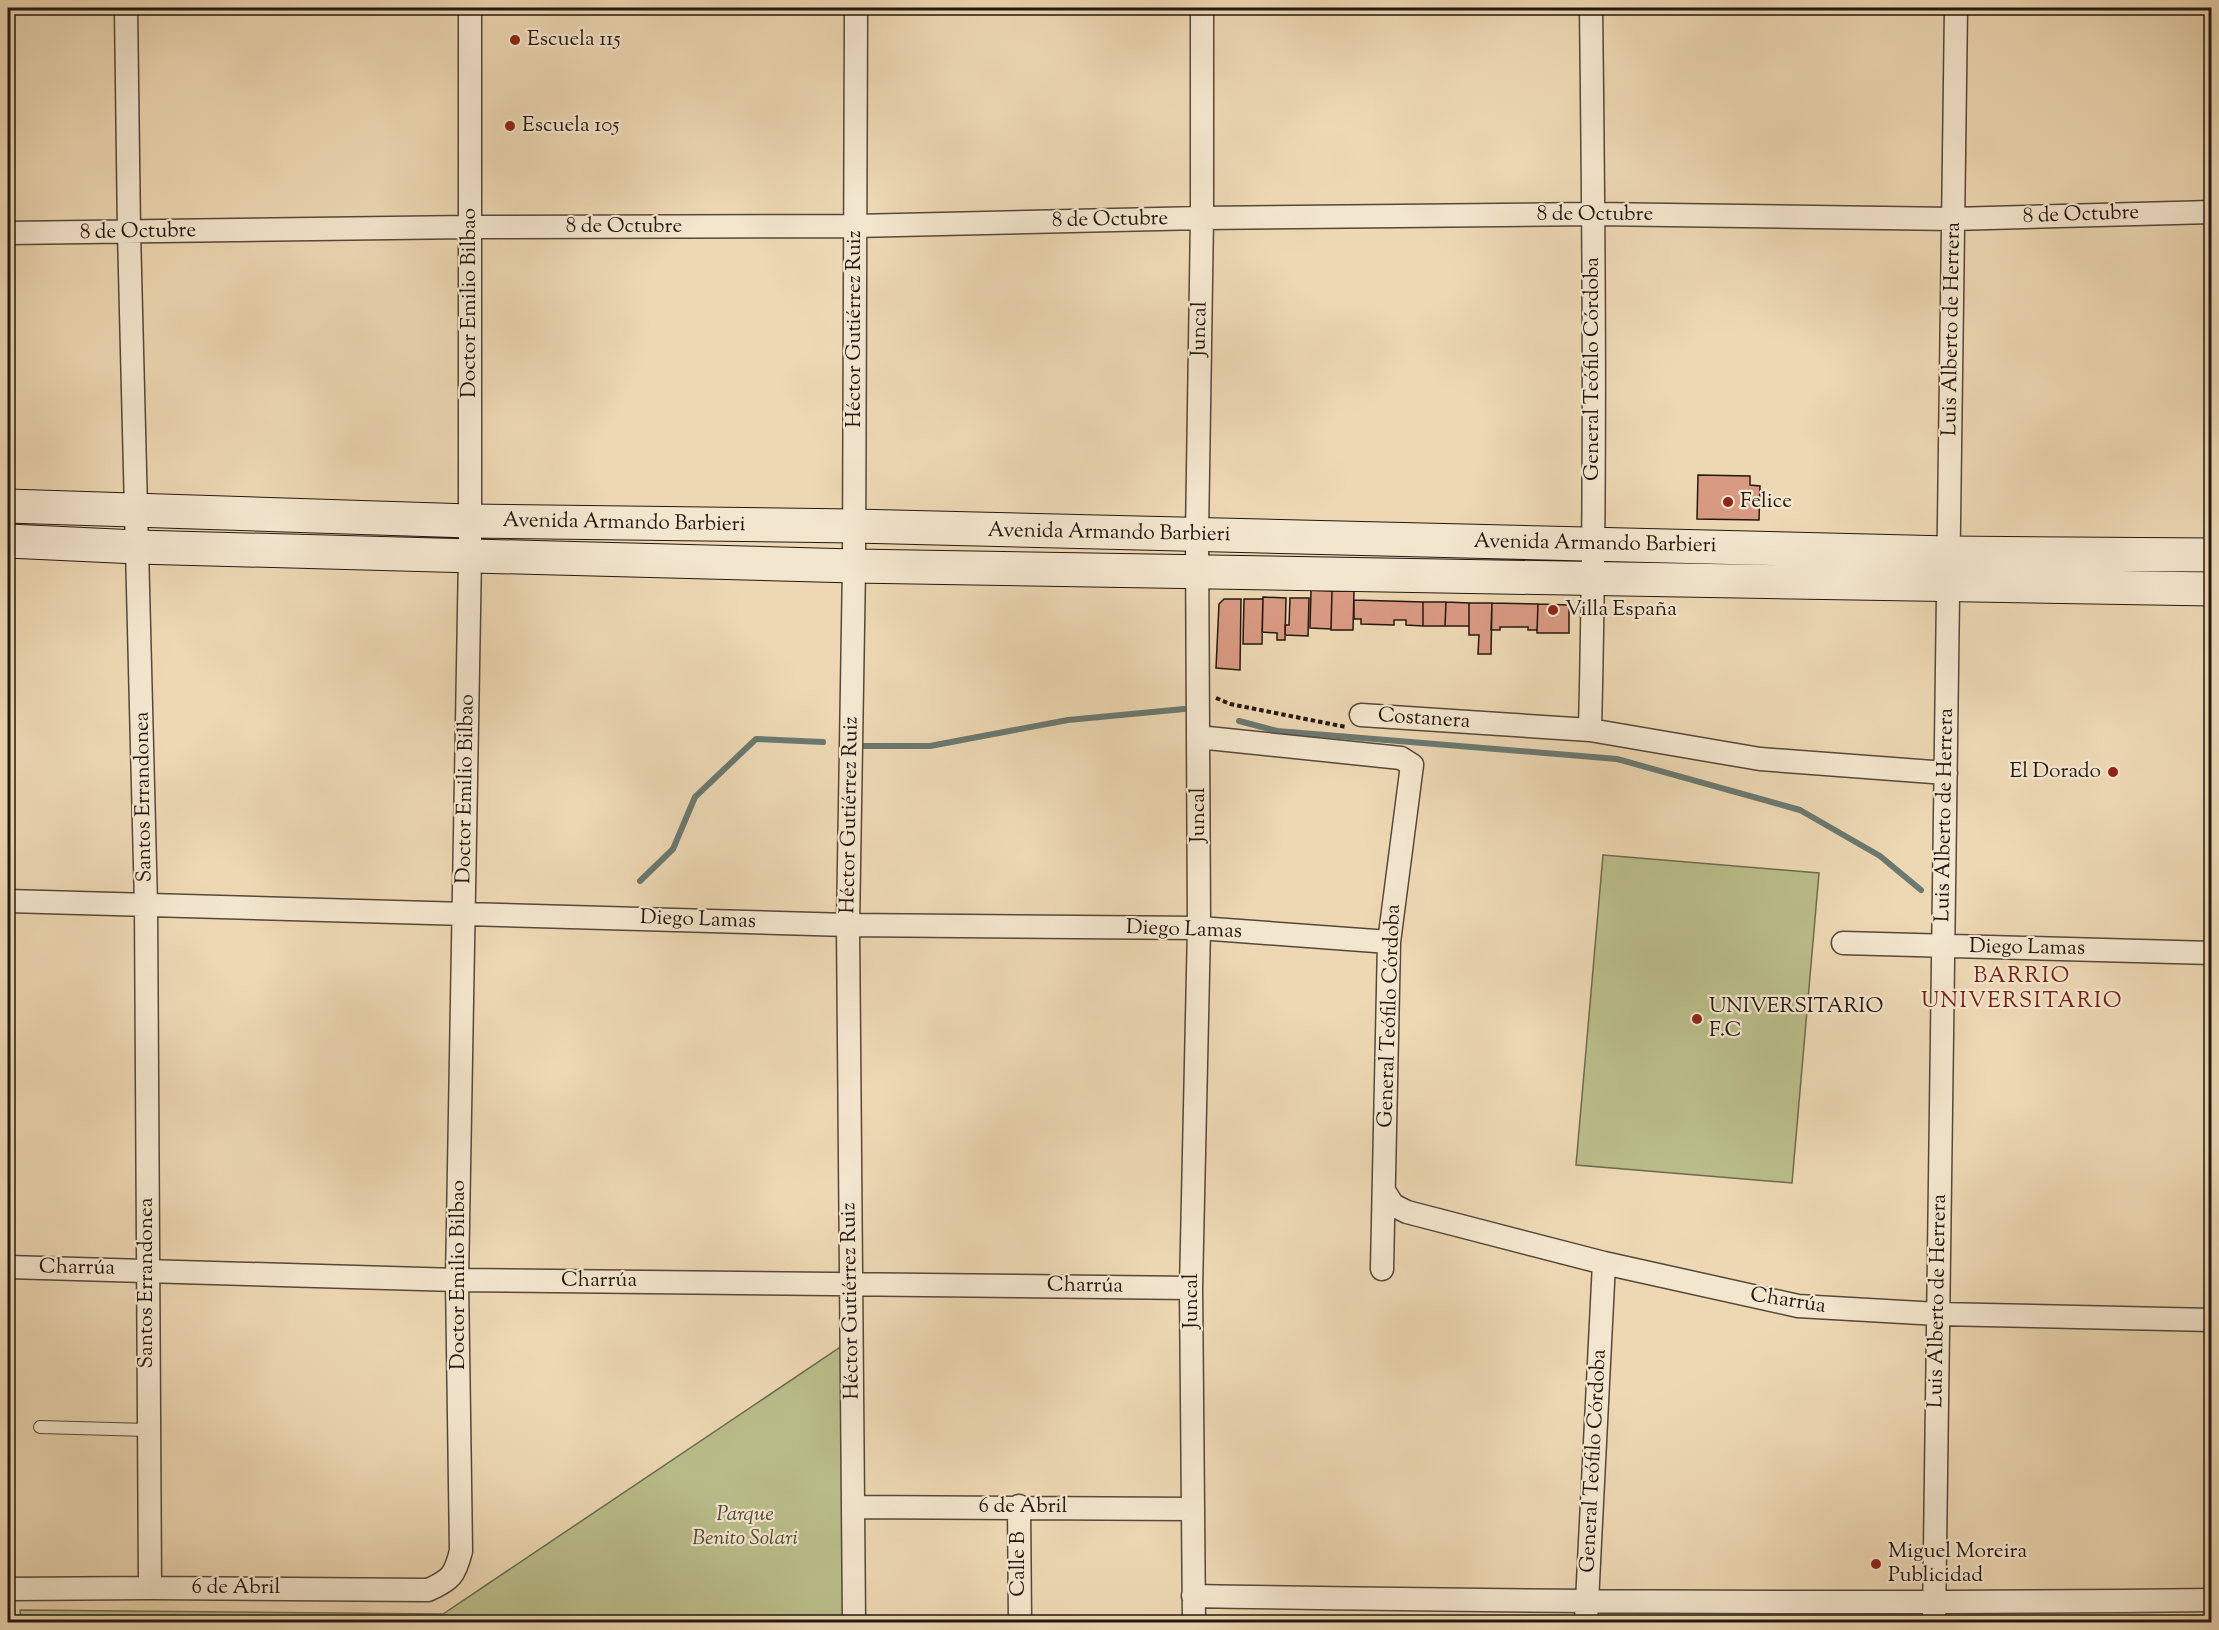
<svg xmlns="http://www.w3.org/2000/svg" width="2219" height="1630" font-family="'Sorts Mill Goudy',serif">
	<rect width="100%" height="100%" fill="#edd8b3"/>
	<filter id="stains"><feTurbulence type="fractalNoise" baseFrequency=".00333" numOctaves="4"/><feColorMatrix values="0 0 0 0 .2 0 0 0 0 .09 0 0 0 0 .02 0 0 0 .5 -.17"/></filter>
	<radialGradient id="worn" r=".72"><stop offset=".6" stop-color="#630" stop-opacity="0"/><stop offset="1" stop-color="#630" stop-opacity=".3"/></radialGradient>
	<path fill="#babe8b" stroke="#6e6b4e" stroke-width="1.5" d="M1603,855L1819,873L1792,1183L1576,1165Z
		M842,1346L843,1622H21L20,1610L443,1614Z"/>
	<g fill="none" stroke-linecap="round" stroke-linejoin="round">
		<path stroke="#6a7971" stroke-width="6" d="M1239,721L1277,731L1617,759L1800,810L1880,856L1921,890
			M860,746H930L1068,720L1184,709
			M640,881L673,849L695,797L756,739L823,742"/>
	</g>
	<path fill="#d99a82" stroke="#231810" stroke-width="1.5" d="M1698,475L1750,476V485L1760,486L1759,520L1697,519Z
		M1311,590L1332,591L1331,629L1310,628Z
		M1332,591H1354L1353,630H1331Z
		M1263,597L1286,598L1285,640H1277V633L1262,632Z
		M1290,598H1309L1308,636L1285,635V625H1289Z
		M1224,599H1241L1240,670L1216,668L1219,604Z
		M1244,599H1263L1262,644H1243Z
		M1354,600L1423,602V626L1406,625V620H1394V625L1361,624V619H1354Z
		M1423,602H1446L1445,626H1423Z
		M1446,602L1469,603V626H1445Z
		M1469,603H1492L1491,654H1478L1479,635H1469Z
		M1492,603L1538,604L1537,630H1528V627H1500V630H1491Z
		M1538,604L1569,605V633H1537Z"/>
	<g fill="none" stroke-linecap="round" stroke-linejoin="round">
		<g stroke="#564839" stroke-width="14">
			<path id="lane" d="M40,1427L148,1430"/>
		</g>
		<g stroke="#564839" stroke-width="25">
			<path id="street" d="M126,8L129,232L146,905L150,1588
				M8,233L469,227L855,226L1202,218L1594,214L1953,219L2212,212
				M1361,715L1590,730L1760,759L1946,773
				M1590,730C1596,489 1594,248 1591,8
				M1198,737L1401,758L1412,765L1389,942L1382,1269
				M8,901L848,925L1199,928L1389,942
				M1843,943L2212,953
				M1384,1191L1393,1205L1407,1212L1604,1263L1798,1306L1938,1314L2212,1320
				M8,1267L457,1280L1191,1288
				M1019,1506L1020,1622
				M854,1507L1192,1509
				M8,1589L150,1588L428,1590C451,1580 455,1575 461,1551L457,1280L470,556V8
				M1193,1596C1533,1602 1872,1604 2212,1600
				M854,1622L848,925L854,566L856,8
				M1194,1622L1191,1288L1199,928L1197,535L1202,218V8
				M1586,1622L1604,1263
				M1934,1622L1956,8"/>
		</g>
		<g stroke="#231810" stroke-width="35">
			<path id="secondary" d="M8,506L470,521L854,526L1949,553L2212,555
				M8,541L137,547L854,566L2212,589"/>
		</g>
		<path stroke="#231810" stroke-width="4" stroke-dasharray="4.5 3" stroke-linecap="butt" d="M1216,698L1230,704L1346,727"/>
		<use href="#lane" stroke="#f3e6ce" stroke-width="12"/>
		<use href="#street" stroke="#f3e6ce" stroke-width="22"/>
		<use href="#secondary" stroke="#f3e6ce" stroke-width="33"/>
	</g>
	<g fill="#8f2418" stroke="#f3e6ce" stroke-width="2">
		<circle cx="515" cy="40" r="6"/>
		<circle cx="510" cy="126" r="6"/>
		<circle cx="1728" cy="502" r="6"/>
		<circle cx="1553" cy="610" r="6"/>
		<circle cx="2113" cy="772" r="6"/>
		<circle cx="1697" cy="1019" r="6"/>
		<circle cx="1876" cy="1564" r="6"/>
	</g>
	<g text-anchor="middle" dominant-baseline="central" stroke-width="4.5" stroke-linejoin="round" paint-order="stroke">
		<g font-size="21" fill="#231810" stroke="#f3e6ce" text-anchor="start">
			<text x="527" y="40">Escuela 115</text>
			<text x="522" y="126">Escuela 105</text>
			<text x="1740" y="502">Felice</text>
			<text x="1565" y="610">Villa España</text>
			<text x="2101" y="772" text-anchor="end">El Dorado</text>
			<text x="1709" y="1007">UNIVERSITARIO<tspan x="1709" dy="24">F.C</tspan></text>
			<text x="1888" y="1552">Miguel Moreira<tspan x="1888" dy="24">Publicidad</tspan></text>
		</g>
		<g font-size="21" fill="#231810" stroke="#f3e6ce">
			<text x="1595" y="215">8 de Octubre</text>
			<text transform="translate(2081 215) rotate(-2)">8 de Octubre</text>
			<text transform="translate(1110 220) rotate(-1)">8 de Octubre</text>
			<text x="624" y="227">8 de Octubre</text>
			<text transform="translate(138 232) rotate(-1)">8 de Octubre</text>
			<text transform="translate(470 303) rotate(-90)">Doctor Emilio Bilbao</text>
			<text transform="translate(855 329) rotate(-90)">Héctor Gutiérrez Ruiz</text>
			<text transform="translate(1200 329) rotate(-89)">Juncal</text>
			<text transform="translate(1952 329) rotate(-89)">Luis Alberto de Herrera</text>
			<text transform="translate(1593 369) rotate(-90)">General Teófilo Córdoba</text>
			<text transform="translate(624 523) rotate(1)">Avenida Armando Barbieri</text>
			<text transform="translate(1109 533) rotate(1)">Avenida Armando Barbieri</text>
			<text transform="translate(1595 544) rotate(1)">Avenida Armando Barbieri</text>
			<text transform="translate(1424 719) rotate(4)">Costanera</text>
			<text transform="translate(466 789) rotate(-89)">Doctor Emilio Bilbao</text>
			<text transform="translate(144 797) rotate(-91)">Santos Errandonea</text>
			<text transform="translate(850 815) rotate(-89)">Héctor Gutiérrez Ruiz</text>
			<text transform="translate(1199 815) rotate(-90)">Juncal</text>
			<text transform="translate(1945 815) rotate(-89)">Luis Alberto de Herrera</text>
			<text transform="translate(698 920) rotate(2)">Diego Lamas</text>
			<text transform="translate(1184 930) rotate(2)">Diego Lamas</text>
			<text transform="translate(2027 948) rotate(1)">Diego Lamas</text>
			<text transform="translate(1390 1016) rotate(-88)">General Teófilo Córdoba</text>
			<text transform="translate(77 1268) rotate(1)">Charrúa</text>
			<text transform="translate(459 1275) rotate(-90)">Doctor Emilio Bilbao</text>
			<text x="599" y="1281">Charrúa</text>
			<text transform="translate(147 1283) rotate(-90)">Santos Errandonea</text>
			<text transform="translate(1085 1286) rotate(1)">Charrúa</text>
			<text transform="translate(851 1301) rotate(-91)">Héctor Gutiérrez Ruiz</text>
			<text transform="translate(1192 1301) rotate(-90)">Juncal</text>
			<text transform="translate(1788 1301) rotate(9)">Charrúa</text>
			<text transform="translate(1938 1301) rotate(-89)">Luis Alberto de Herrera</text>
			<text transform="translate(1594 1461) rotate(-87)">General Teófilo Córdoba</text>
			<text x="1023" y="1507">6 de Abril</text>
			<text transform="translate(1019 1564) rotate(-90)">Calle B</text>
			<text x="236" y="1588">6 de Abril</text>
		</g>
		<g font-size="21" font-style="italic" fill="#504a35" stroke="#f3e6ce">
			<text x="745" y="1515">Parque<tspan x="745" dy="24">Benito Solari</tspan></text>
		</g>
		<g font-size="22" letter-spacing="1.5" fill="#7a1f14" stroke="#f3e6ce">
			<text x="2022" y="977">BARRIO<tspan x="2022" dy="25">UNIVERSITARIO</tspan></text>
		</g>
	</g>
	<rect width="2219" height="1630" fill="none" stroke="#edd8b3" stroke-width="30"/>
	<rect x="9" y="9" width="2201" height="1612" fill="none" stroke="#231810" stroke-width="3"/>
	<rect x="15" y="15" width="2189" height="1600" fill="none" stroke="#231810" stroke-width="1.5"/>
	<rect width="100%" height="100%" filter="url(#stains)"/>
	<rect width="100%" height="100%" fill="url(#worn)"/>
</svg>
